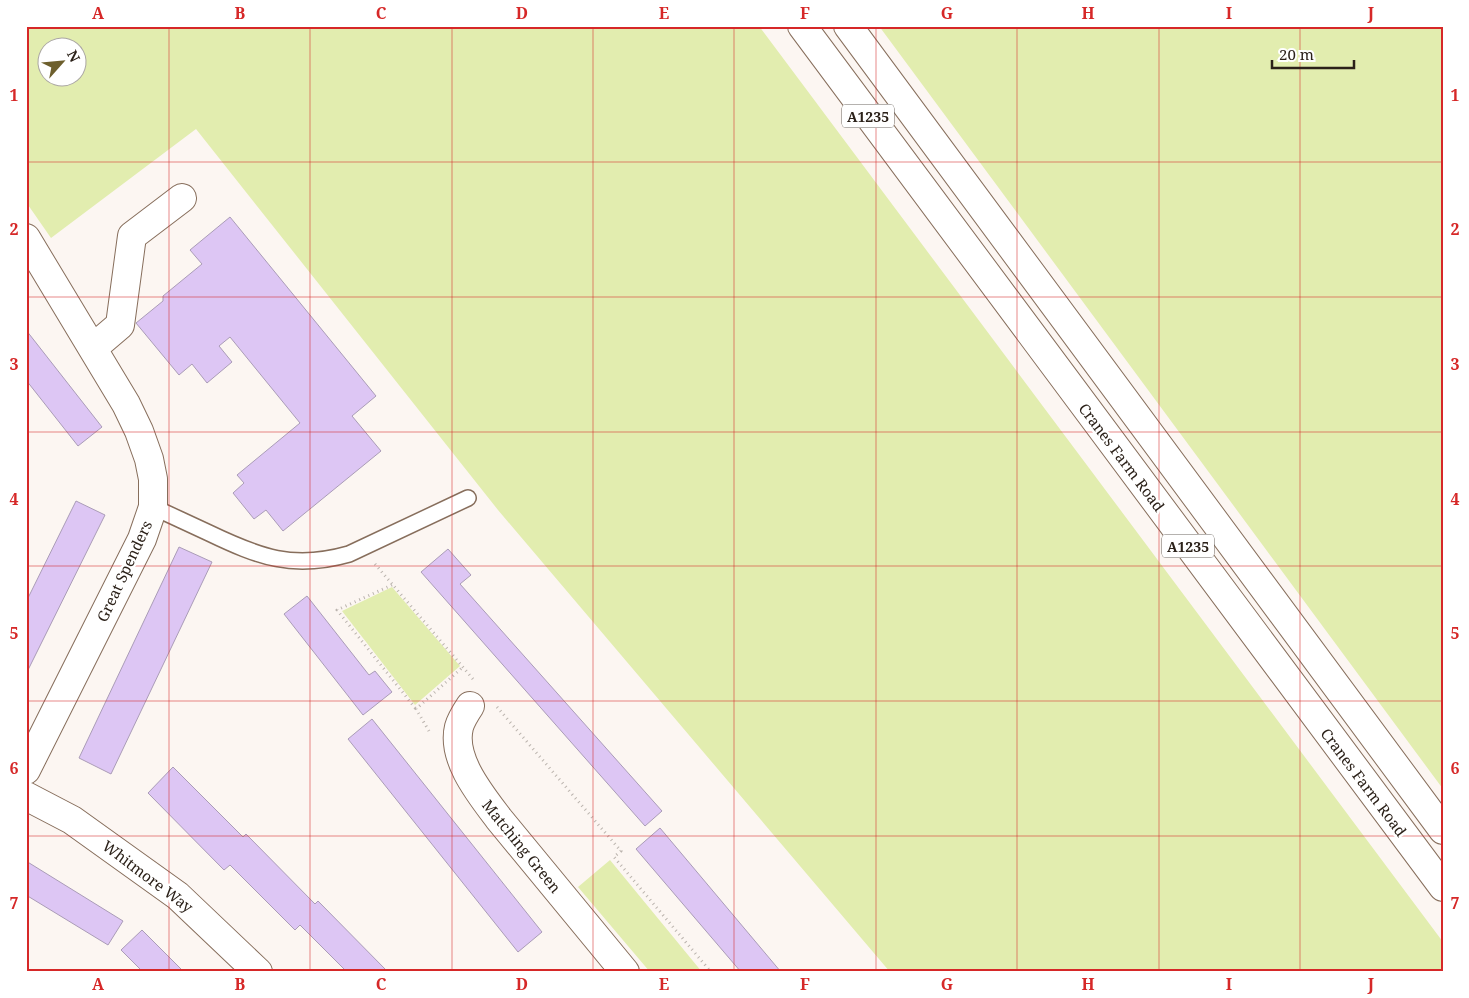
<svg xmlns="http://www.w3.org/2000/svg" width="1469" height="998" font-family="'Noto Serif',serif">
	<rect width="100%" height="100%" fill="#fcf6f2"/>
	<path fill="#e2edaf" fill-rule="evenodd" d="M26,26H759L1443,942V972H890L498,510L196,129L51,238L26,202ZM48,48H78V78H48Z
		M879,26H1443V789Z
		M392,587L460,666L415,705L342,611Z
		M610,860L702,972H650L578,887Z"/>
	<path fill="#ddc6f4" stroke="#aa9cb7" d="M230,217L376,396L352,416L381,451L283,531L266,510L254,519L233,493L244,483L237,475L300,423L230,337L219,346L232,362L207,383L192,364L179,375L136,323L163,301V296L202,264L190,250Z
		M26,330L102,427L78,446L26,380Z
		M76,501L105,515L26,674V602Z
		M179,547L212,562L111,774L79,758Z
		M448,549L471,575L460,584L662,811L645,826L421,572Z
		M307,596L369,675L375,671L392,692L363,715L284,614Z
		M372,719L542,932L518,952L348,739Z
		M173,767L243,837L246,834L315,904L318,901L387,971L347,972L300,925L295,930L230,865L224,870L148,793Z
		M660,828L781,972H741L636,849Z
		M26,861L123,921L108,945L26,895Z
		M142,930L184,972H143L121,950Z"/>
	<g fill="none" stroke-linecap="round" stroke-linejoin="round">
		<g stroke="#876e5c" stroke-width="18">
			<path id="lane" d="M153,507C172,516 190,524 209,533C259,557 293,570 349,554L468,498"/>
		</g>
		<g stroke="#876e5c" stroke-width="30">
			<path id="street" d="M26,238L126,404L139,431L149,459L153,479V507L142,539L26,770
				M93,348L120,325L132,236L182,198
				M470,706C466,712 461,720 459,727C451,759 481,795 499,819L625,972"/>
		</g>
		<g stroke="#876e5c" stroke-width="30">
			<path id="secondary" d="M26,796L72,820L178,896L258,972"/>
		</g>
		<g stroke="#876e5c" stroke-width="30">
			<path id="primary" d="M802,26L1443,887
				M848,26L1443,830"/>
		</g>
		<path stroke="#bbb4ae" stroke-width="3" stroke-dasharray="1 4" stroke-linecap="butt" d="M375,564L473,679
			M392,585L337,610L416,709
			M497,707L621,851L614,857L711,972
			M429,731L416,709L463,667"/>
		<use href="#lane" stroke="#fff" stroke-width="15"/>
		<use href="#street" stroke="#fff" stroke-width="28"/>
		<use href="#secondary" stroke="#fff" stroke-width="28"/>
		<use href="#primary" stroke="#fff" stroke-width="28"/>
	</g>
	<path fill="none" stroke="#d62828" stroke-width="1" stroke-opacity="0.55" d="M169,26V972M310,26V972M452,26V972M593,26V972M734,26V972M876,26V972M1017,26V972M1159,26V972M1300,26V972M26,162H1443M26,297H1443M26,432H1443M26,566H1443M26,701H1443M26,836H1443"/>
	<g text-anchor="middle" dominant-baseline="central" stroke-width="5" stroke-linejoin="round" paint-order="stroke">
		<g fill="#fff" stroke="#6b645e" stroke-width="1">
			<rect x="842" y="104.5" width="52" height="23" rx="4"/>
			<rect x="1162" y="534.5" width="52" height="23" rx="4"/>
		</g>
		<g font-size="14" font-weight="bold" fill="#2b2119">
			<text x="868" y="116">A1235</text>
			<text x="1188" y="546">A1235</text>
		</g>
		<g font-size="15" fill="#2b2119" stroke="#fff">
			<text transform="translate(1122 457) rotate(53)">Cranes Farm Road</text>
			<text transform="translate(124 571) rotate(-65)">Great Spenders</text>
			<text transform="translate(1364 782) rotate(53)">Cranes Farm Road</text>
			<text transform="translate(522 846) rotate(51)">Matching Green</text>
			<text transform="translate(148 876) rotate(37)">Whitmore Way</text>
		</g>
	</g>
	<rect width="1469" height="998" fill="none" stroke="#ffffff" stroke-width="55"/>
	<g transform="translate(62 62) rotate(63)"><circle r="24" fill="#ffffff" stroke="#aaa6a3"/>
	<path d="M0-4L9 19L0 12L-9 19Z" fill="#6d5f2d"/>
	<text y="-8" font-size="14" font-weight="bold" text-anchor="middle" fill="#2b2119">N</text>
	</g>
	<path d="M1272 60v8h82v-8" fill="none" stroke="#2b2119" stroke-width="2.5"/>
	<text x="1279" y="60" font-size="15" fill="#2b2119" stroke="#ffffff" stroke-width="4" paint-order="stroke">20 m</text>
	<rect x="28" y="28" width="1414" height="942" fill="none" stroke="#d62828" stroke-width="2"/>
	<g font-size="16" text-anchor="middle" font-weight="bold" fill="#d62828">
		<text x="98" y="19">A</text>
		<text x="240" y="19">B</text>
		<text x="381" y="19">C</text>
		<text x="522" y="19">D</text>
		<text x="664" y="19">E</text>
		<text x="805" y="19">F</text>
		<text x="947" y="19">G</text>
		<text x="1088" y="19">H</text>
		<text x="1229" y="19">I</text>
		<text x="1371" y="19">J</text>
		<text x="14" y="101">1</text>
		<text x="1455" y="101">1</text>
		<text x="14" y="235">2</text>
		<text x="1455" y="235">2</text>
		<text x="14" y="370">3</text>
		<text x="1455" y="370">3</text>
		<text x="14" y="505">4</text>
		<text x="1455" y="505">4</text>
		<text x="14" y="639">5</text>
		<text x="1455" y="639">5</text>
		<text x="14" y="774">6</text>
		<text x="1455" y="774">6</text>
		<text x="14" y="909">7</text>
		<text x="1455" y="909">7</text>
		<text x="98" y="990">A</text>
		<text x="240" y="990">B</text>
		<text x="381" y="990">C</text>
		<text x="522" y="990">D</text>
		<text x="664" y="990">E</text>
		<text x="805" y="990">F</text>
		<text x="947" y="990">G</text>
		<text x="1088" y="990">H</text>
		<text x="1229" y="990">I</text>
		<text x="1371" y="990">J</text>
	</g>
</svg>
